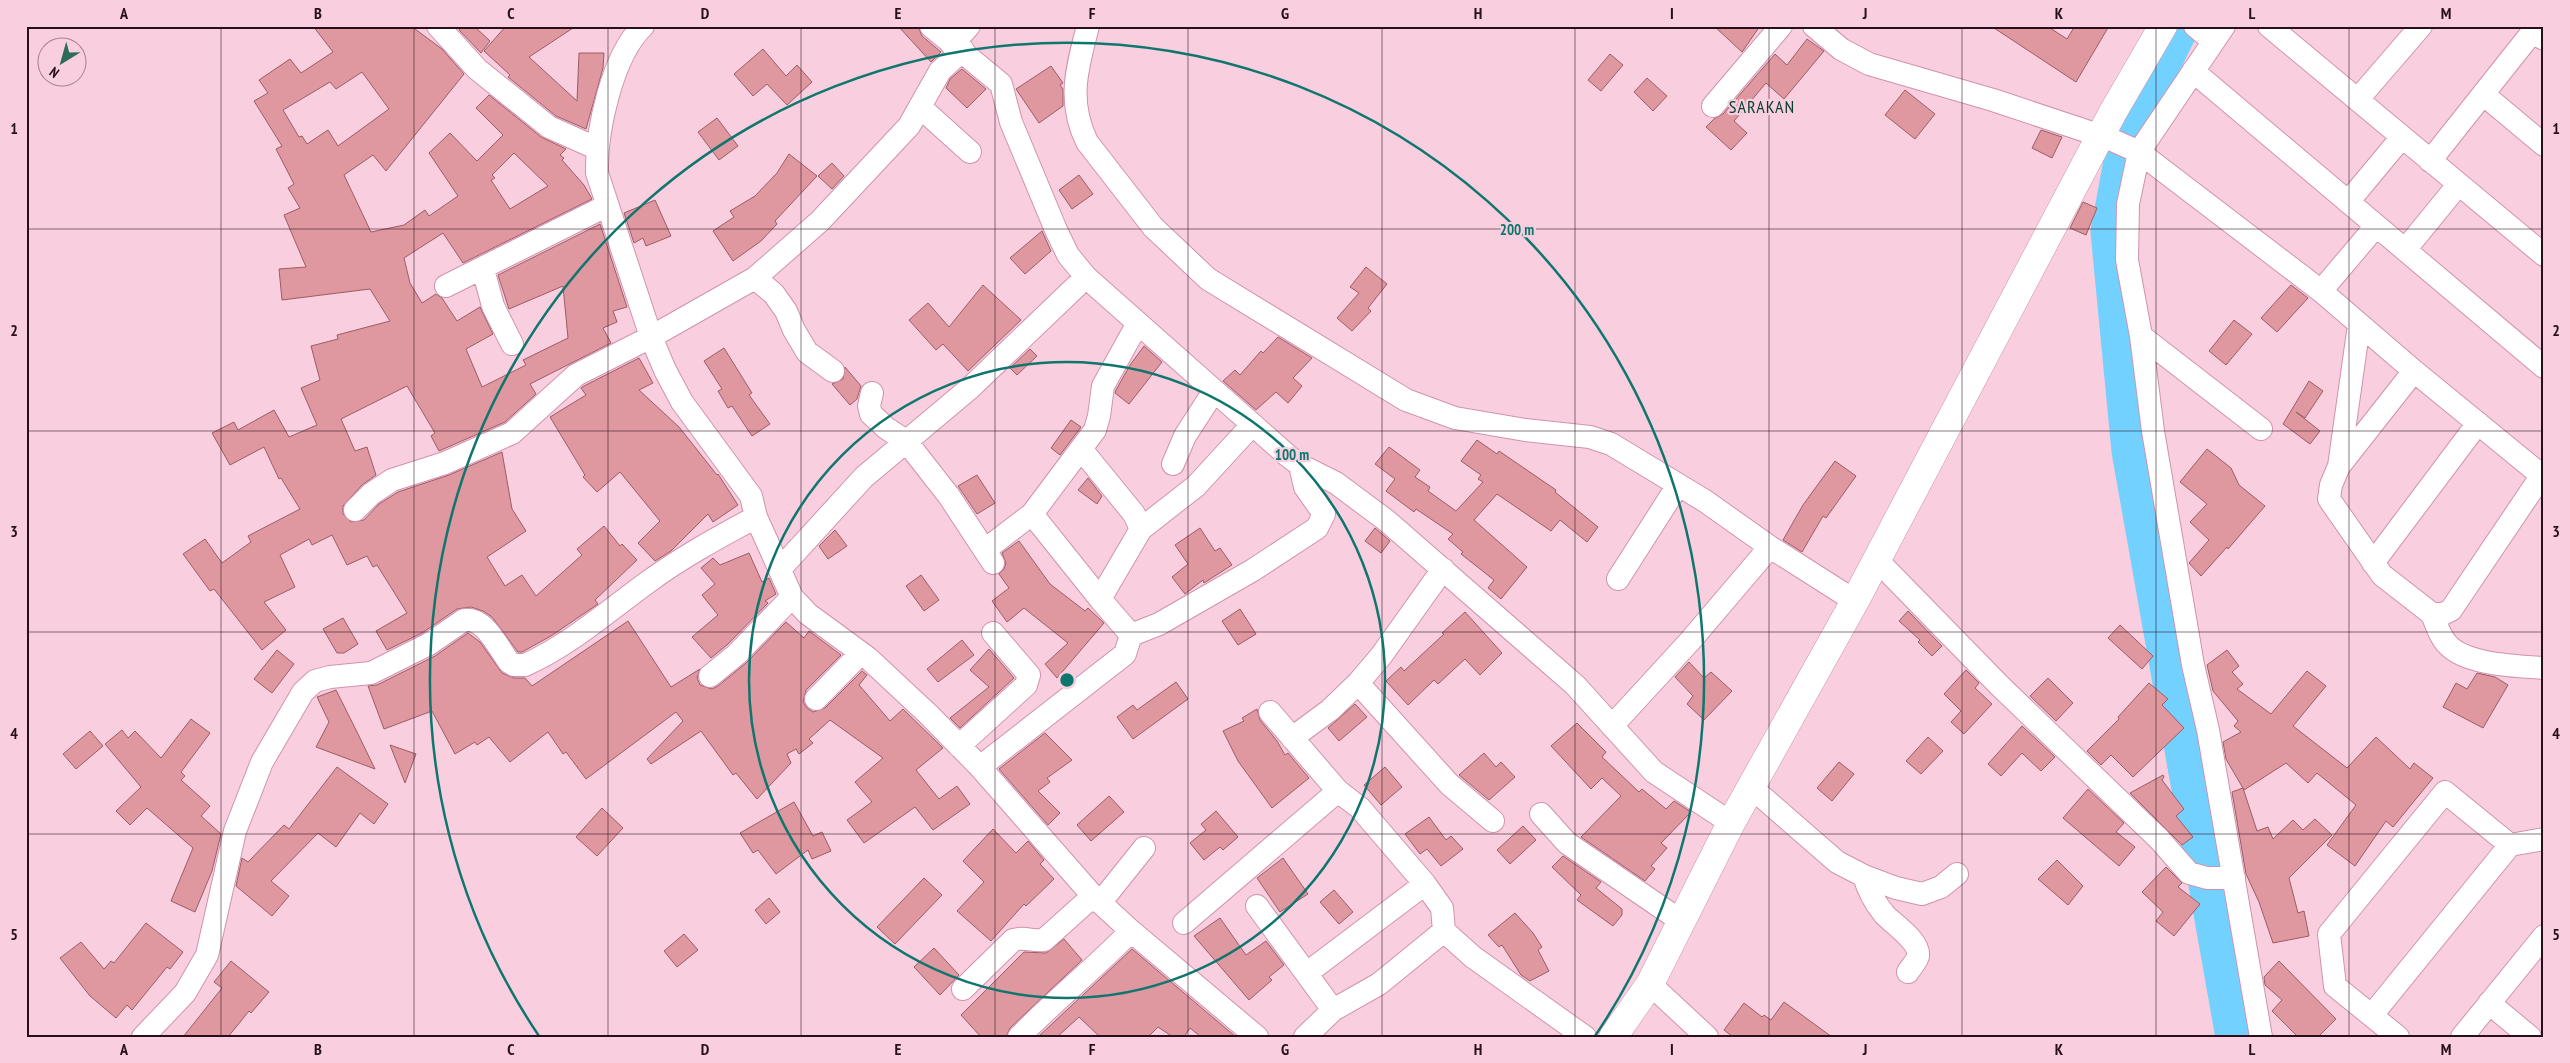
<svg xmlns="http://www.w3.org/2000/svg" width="2570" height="1063" font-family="'PT Sans Narrow',sans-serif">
	<rect width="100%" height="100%" fill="#f9cfe0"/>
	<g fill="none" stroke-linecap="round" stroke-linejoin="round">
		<path stroke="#73d1ff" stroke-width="39" d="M2180,26L2129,129L2110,232L2131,451L2235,1037"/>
	</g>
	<path fill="#df97a0" stroke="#9d5c65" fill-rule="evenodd" d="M313,26H411L442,49L464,74L386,171L373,155L344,175L371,232L404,225L425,210L429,216L458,196L429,153L450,133L477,161L503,135L476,108L489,95L541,137L566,149L560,155L564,158L562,160L584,185L592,199L463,263L443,233L404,258L410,283L422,303L436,294L442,298L457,321L480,307L493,334L466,349L482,387L526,365L523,360L568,338L563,286L509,309L498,275L600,224L627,307L613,311L617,322L603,328L611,343L530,384L536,394L505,422L439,451L431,436L435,433L407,386L341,419L355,451L367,447L376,475L362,485L343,506V514L351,522L364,520L379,504L398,492L449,475L502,452L512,509L526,531L487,557L505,586L522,575L536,596L582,555L577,549L604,526L620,546L622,544L637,560L595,600L598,604L551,636L522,652H518L492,617L483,611L471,607L457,609L422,633L387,650L376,631L407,613L377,565L373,567L367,556L347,565L332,535L312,545L309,539L280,555L295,587L264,602L286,630L262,650L214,589L210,591L183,554L205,539L222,563L251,542L248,536L300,509L281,478L279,479L264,447L230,465L212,433L234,422L238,430L274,410L289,437L317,425L301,388L320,380L311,346L338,339L337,335L390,321L370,289L282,300L279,269L306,267L284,215L300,208L288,188L294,184L276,149L282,146L254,101L268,93L259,80L290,59L301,73L333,52ZM362,72L389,109L338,146L328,130L307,144L302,136L299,137L283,110L330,82L336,89ZM514,153L548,186L510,209L491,180L495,178L492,175Z
		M462,26H474L490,41L481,53L459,30Z
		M506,26H576L529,57L577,101L579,53H604L603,68L586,129L556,116L508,77L510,75L484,51Z
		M898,26H918L922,36L941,52L931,62Z
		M1714,26H1760L1742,52Z
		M1991,26H2047L2067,39L2075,26H2109L2076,82Z
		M1807,39L1824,51L1784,99L1766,83L1734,121L1747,133L1731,150L1706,127L1714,119L1723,114L1775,54L1787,65Z
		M763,49L786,76L797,65L812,82L787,105L767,84L753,96L734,74Z
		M1610,54L1623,65L1601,91L1588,80Z
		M1051,66L1063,83L1060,85L1063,89V106L1039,123L1016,89Z
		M962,69L986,89L967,108L946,88L950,79Z
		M1647,78L1667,96L1653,111L1634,92Z
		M1905,90L1935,114L1915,139L1885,115Z
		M717,118L738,146L719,160L698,132Z
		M2041,130L2062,137L2052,158L2032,148Z
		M789,154L817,176L775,221L777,224L761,241L733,261L713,231L734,217L730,211L755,196L777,173Z
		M832,163L844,176L832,189L818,176Z
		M1079,175L1093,194L1072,209L1059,190Z
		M655,200L671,236L646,246L643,238L634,243L624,213Z
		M2083,202L2097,208L2086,235L2070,228Z
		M1042,231L1051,251L1025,274L1010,258Z
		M1366,267L1387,284L1368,308L1371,311L1352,331L1337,318L1359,293L1350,287Z
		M983,285L1021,320L968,371L943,344L936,350L909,320L928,303L949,327Z
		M2291,285L2308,298L2277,332L2261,318Z
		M2234,320L2252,334L2226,365L2209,351Z
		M1278,337L1312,358L1293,378L1302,386L1288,403L1276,392L1256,410L1223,381L1235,370L1240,375L1261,351L1263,353Z
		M1144,346L1162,362L1129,404L1115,393L1116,390L1130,365Z
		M724,348L752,393L749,395L770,424L752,436L732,406L728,408L718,391L722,389L704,361Z
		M1030,349L1037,356L1017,375L1010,368Z
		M639,358L653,383L639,390L679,427L717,475L718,474L738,505L713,522L708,514L671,551L655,561L638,543L660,521L620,472L597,492L583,477L585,475L550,417L586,395L581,388L584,386Z
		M845,367L861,386L857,399L850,405L832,384L843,379Z
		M2309,381L2323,391L2305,418L2296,412L2320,431L2310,444L2283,424Z
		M1071,420L1081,427L1060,455L1051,448Z
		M1477,440L1497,454L1499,451L1556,490L1555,492L1598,527L1587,542L1560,520L1551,531L1497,494L1474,520L1527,567L1501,599L1488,588L1494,580L1461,554L1463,552L1448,539L1453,534L1416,509L1414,512L1386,491L1395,479L1375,464L1389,447L1420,470L1415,477L1430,487L1428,491L1456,511L1483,482L1478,479L1481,475L1461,461Z
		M2207,449L2231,468L2239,485L2265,506L2228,549L2227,547L2201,576L2189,563L2209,540L2190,522L2207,504L2180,482Z
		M1835,461L1856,476L1826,518L1823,516L1802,552L1783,540L1803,505Z
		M977,475L995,503L977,514L958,486Z
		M1088,478L1102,496L1097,504L1078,490Z
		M1200,528L1215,551L1220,548L1232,565L1204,583L1203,580L1185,594L1172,577L1188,564L1175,545Z
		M1375,528L1390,541L1381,553L1365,541Z
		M835,530L847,546L828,559L819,546Z
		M1019,541L1050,584L1085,611L1088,608L1104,623L1057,678L1045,664L1068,643L1024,608L1007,622L992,601L1009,588L999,574L1004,569L1006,563L1002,553Z
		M749,553L762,582L769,578L776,594L765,601L768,603L728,644L711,658L692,637L718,615L702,595L715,584L701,568L713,558L720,565Z
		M921,575L939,600L924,611L906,586Z
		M1240,609L1256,634L1238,645L1222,621Z
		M1908,611L1942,646L1932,656L1918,642L1920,640L1899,621Z
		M1465,612L1502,653L1480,675L1465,659L1438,684L1434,680L1408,705L1386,681L1401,667L1404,671L1444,634L1442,633Z
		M343,618L358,644L344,653H337L323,629Z
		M628,621L671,687L700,669L697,678L700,685L712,689L718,686L746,663L786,622L804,638L809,631L841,655L806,690L803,702L807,708L813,712L825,708L862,671L867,675L859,685L890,721L903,709L943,748L916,770L939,799L957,786L970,804L933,830L915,807L864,843L847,820L872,802L855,782L883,758L830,720L809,739L813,743L799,754L796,749L787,754L791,763L757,799L736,773L733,775L701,731L651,764L647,759L683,721L676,712L586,779L566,752L563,754L548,732L510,762L489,737L477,745L475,742L455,754L432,711L384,729L368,686L377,685L435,656L468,633L480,642L502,673L514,678H525L532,686Z
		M2120,625L2153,656L2142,669L2108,638Z
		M962,640L974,655L938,682L927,669Z
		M989,649L1014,678L960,728L950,718L989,687L970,670Z
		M277,650L294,664L272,693L254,679Z
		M2227,650L2239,666L2232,672L2243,684L2237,689L2271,714L2307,671L2326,686L2293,726L2347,768L2376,737L2410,769L2414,763L2433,778L2393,827L2386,821L2355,866L2327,845L2356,805L2317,773L2308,783L2286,763L2244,790L2226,759L2223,742L2241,732L2234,726L2238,721L2213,691L2207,665Z
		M1689,662L1704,678L1711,672L1732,691L1704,720L1687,704L1693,696L1675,677Z
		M1966,670L1979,683L1975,688L1992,704L1964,734L1951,722L1961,711L1944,694Z
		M2477,673L2495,677L2508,685L2483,728L2443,707L2456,683L2467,689Z
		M2048,678L2073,703L2056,721L2030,696Z
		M1176,682L1188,699L1133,739L1117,717L1133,705L1137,710Z
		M2149,683L2168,699L2162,705L2184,728L2133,777L2111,755L2101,765L2087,751L2119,719L2118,717Z
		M336,690L357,732L375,769L316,747L329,722L317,697Z
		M1355,704L1367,717L1339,741L1328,728Z
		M1257,709L1260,720L1277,741L1285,755L1288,753L1309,778L1272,808L1238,761L1223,731L1244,721L1242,718Z
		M191,719L210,733L181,772L185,776L181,780L210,806L201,816L221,834L212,871L195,912L171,901L193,848L147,808L130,825L116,811L141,787L105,744L122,730L128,738L135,731L161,758Z
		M1577,723L1606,752L1602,757L1639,792L1642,789L1666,809L1674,801L1691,812L1661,843L1667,848L1651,866L1655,869L1645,881L1581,837L1621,796L1602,778L1591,789L1551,746Z
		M2022,726L2055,757L2041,771L2022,753L2001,776L1988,764Z
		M90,731L103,746L76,769L63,754Z
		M1045,733L1072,760L1047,778L1050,782L1038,791L1060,813L1048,825L999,769Z
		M1928,737L1943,751L1921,774L1906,761Z
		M390,745L416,754L405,783Z
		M1484,753L1496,767L1501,762L1515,777L1489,800L1459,775Z
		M1839,762L1854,774L1832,801L1817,788Z
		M337,767L388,804L374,824L360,813L336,847L318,833L271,881L289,896L272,916L236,886L242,858L248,862L284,825L289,829Z
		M1385,767L1402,787L1381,805L1364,785Z
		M2163,775L2164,777L2162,780L2184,809L2176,816L2193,837L2182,845L2130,793Z
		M2243,788L2257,831L2268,827L2273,839L2293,820L2303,830L2315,819L2332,835L2289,878L2298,913L2304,911L2309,936L2273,943L2259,902L2246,874L2232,792Z
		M2088,789L2124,823L2116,832L2135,847L2119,866L2063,818Z
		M1109,796L1124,812L1091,841L1077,825Z
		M794,802L813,836L822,832L831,851L812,859L808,850L776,874L758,850L753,853L740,833Z
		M602,808L623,828L597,856L576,837Z
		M1216,811L1238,837L1223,850L1220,847L1204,860L1190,843L1206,830L1201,824Z
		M1429,817L1446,840L1451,836L1463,849L1441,866L1427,849L1420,854L1405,834Z
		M1523,826L1536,840L1510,864L1497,850Z
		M993,829L1016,853L1028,841L1044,860L1040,864L1054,879L1026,906L1024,904L991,941L957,911L984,882L963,861Z
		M1563,856L1601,882L1596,888L1622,909V915L1613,926L1577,900L1581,895L1552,867Z
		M1283,858L1308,894L1280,912L1257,878Z
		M2057,860L2083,886L2068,905L2038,879Z
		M2166,867L2182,883L2178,887L2200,904L2174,936L2156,921L2163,912L2142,892Z
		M924,878L942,895L895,944L877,927Z
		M1334,890L1353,912L1339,924L1320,902Z
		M769,898L780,912L766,924L755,910Z
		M1515,913L1533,933L1542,947L1538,950L1549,971L1530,981L1521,975L1502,945L1499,947L1488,935Z
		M1220,918L1246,955L1266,941L1284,965L1269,977L1272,980L1249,1000L1194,936Z
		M146,923L183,952L170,969L167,967L132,1010L127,1005L116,1018L90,996L60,958L81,942L104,969L111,961L114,963Z
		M684,934L698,950L677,967L664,951Z
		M1064,939L1082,960L1010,1028L1006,1037H981L961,1015L1024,952L1046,953Z
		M934,948L959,975L940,995L914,967Z
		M1132,949L1236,1037H1201L1190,1028L1184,1037H1173L1158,1027L1148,1037H1100L1079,1017L1057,1037H1038Z
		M231,961L269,992L251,1013L249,1011L228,1037H183L222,988L214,982Z
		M2279,961L2336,1019L2318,1037H2298L2272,1011L2282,1000L2265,985L2264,977Z
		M1784,1002L1832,1037H1733L1724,1030L1744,1003L1762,1017L1764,1015L1771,1020Z"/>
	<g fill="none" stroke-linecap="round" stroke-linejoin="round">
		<g stroke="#d291ae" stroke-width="24">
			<path id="minor" d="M438,26L477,69L549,127L596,148
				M643,26C612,56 596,131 597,173L651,337L665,370L682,402L751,496L756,517L792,597L808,614L868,658L928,714L980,767L1093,896L1131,931L1257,1037
				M931,26L1001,84L1011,122L1056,230L1068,255L1086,277L1288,456L1300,465L1336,483L1387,521L1575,685L1654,772L1731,823
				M1088,26C1077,68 1067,101 1087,142L1153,227L1208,279L1406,400L1455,418L1525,430L1590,437L1611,444L1705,501L1770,547L1855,601
				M1814,26L1841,49L1869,64L1993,100L2110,139L2139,152L2321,291L2414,371L2541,475
				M2195,26L2213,41
				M2224,26L2139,152L2128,204L2127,260L2141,336L2261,429
				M2269,26L2544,255
				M952,45L969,26
				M2193,71L2544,367
				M2483,94L2544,145
				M2358,99L2421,26
				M1713,106L1781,26
				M920,107L970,152
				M2430,161L2530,35L2535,34L2544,39
				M2348,202L2402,137
				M2405,250L2458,185
				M483,269L493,306L512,344
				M755,278L774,294L786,311L794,330L807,352L833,371
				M446,286L606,206
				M2321,291L2376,226
				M2359,325L2339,466L2331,485L2329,499L2382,575L2432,614H2443L2451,610L2544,472
				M2141,336L2153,431L2193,665L2208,730L2261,1037
				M872,393L869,406L871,414L886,428L906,441L949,496L993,563
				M1081,449L1134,514L1141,529L1100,599L1131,635
				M1173,464L1185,436L1214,391
				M2340,465L2414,371
				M355,510L371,494L392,480L445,463L512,433L576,375L651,337L755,278L820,221L909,126L940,71L963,50
				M1032,514L1100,599
				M1141,529L1196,486L1252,425
				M985,550L1032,514L1095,430L1099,416L1103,386L1138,323
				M1876,559L2000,686L2159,839L2189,873L2207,878H2234
				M2373,563L2478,423
				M780,569L864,477L970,388L1086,277
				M1618,579L1678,485
				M2432,614C2436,624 2440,637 2448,645C2467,665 2517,666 2544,668
				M710,676L737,654L792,597
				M1358,683L1449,784L1493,821
				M816,699L861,653
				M1270,712L1338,791L1360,808L1425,884L1442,908L1444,931L1473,957L1585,1037
				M1612,726L1690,641L1770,547
				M1292,738L1330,710L1358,683L1381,656L1443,569
				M959,746L1026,685L1029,675L993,633
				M980,767L1125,654L1131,635L1159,624L1253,570L1317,528L1324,514L1305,487L1300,465
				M1752,788L1837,862L1864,876L1896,888L1922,894L1941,887L1957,874
				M1541,814L1567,843L1681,921
				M1864,876C1868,890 1875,903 1884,914C1893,924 1920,941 1918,956C1917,961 1911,967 1908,972
				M1100,903L1144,848
				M1257,906L1333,1010
				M1184,923L1338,791
				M1307,973L1425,884
				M1650,984L1707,1037
				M963,989L1013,940C1024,936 1033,942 1044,940L1093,896
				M2489,1003L2530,1037
				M2372,1015L2510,845
				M143,1037L185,993L207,955L235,831L262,762L303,692L315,681L330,677L371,673L429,644L464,620C484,616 498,647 509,662L514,665H525C570,645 608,611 648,582C682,557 719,537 756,517
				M1019,1037C1055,1000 1095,968 1131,931
				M1305,1037L1333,1010L1379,984L1444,931
				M2398,1037L2335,986L2329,934L2445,792L2510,845L2544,839
				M2462,1037L2544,936"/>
		</g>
		<g stroke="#d291ae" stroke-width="29">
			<path id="tertiary" d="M1613,1037L1650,984L1731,823L1855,601L2113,112L2163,26"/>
		</g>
		<use href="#minor" stroke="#fff" stroke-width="22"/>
		<use href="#tertiary" stroke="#fff" stroke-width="28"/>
	</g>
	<path fill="none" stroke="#270f1b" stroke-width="1" stroke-opacity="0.55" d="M221,26V1037M414,26V1037M608,26V1037M801,26V1037M995,26V1037M1188,26V1037M1382,26V1037M1575,26V1037M1769,26V1037M1962,26V1037M2156,26V1037M2349,26V1037M26,229H2544M26,431H2544M26,632H2544M26,834H2544"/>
	<g fill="none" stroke="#0f766e" stroke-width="2.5">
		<circle cx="1067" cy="680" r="318"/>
		<path d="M539 1036A637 637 0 1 1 1595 1036"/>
	</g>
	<g text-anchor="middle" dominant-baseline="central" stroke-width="4.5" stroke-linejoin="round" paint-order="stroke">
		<g font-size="18" letter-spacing="1" fill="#094032" stroke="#f9cfe0">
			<text x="1762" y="106">SARAKAN</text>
		</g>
	</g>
	<circle cx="1067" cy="680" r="8" fill="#0f766e" stroke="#f9cfe0" stroke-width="2.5"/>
	<g font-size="15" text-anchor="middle" font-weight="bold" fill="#0f766e" stroke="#f9cfe0" stroke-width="4.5" stroke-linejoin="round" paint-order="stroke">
		<text x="1517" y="235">200 m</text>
		<text x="1292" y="460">100 m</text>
	</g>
	<rect width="2570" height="1063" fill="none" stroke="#f9cfe0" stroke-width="55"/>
	<g transform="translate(62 62) rotate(217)"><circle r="24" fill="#f9cfe0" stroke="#a58291"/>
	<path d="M0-4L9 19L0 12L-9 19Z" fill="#2d6c5a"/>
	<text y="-8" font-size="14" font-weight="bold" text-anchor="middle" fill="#270f1b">N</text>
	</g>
	<rect x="28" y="28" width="2514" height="1008" fill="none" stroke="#270f1b" stroke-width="2"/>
	<g font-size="16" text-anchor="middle" font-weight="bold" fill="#270f1b">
		<text x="124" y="19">A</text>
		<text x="318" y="19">B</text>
		<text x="511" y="19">C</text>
		<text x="705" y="19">D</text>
		<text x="898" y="19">E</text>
		<text x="1092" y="19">F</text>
		<text x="1285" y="19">G</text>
		<text x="1478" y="19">H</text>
		<text x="1672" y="19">I</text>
		<text x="1865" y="19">J</text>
		<text x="2059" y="19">K</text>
		<text x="2252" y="19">L</text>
		<text x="2446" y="19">M</text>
		<text x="14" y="134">1</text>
		<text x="2556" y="134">1</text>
		<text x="14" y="336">2</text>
		<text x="2556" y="336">2</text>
		<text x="14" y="537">3</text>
		<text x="2556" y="537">3</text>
		<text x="14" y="739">4</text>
		<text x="2556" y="739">4</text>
		<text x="14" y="940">5</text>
		<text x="2556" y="940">5</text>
		<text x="124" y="1055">A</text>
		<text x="318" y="1055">B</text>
		<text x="511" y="1055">C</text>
		<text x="705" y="1055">D</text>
		<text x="898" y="1055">E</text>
		<text x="1092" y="1055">F</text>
		<text x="1285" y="1055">G</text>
		<text x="1478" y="1055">H</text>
		<text x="1672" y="1055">I</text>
		<text x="1865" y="1055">J</text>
		<text x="2059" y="1055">K</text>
		<text x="2252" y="1055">L</text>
		<text x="2446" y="1055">M</text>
	</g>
</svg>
